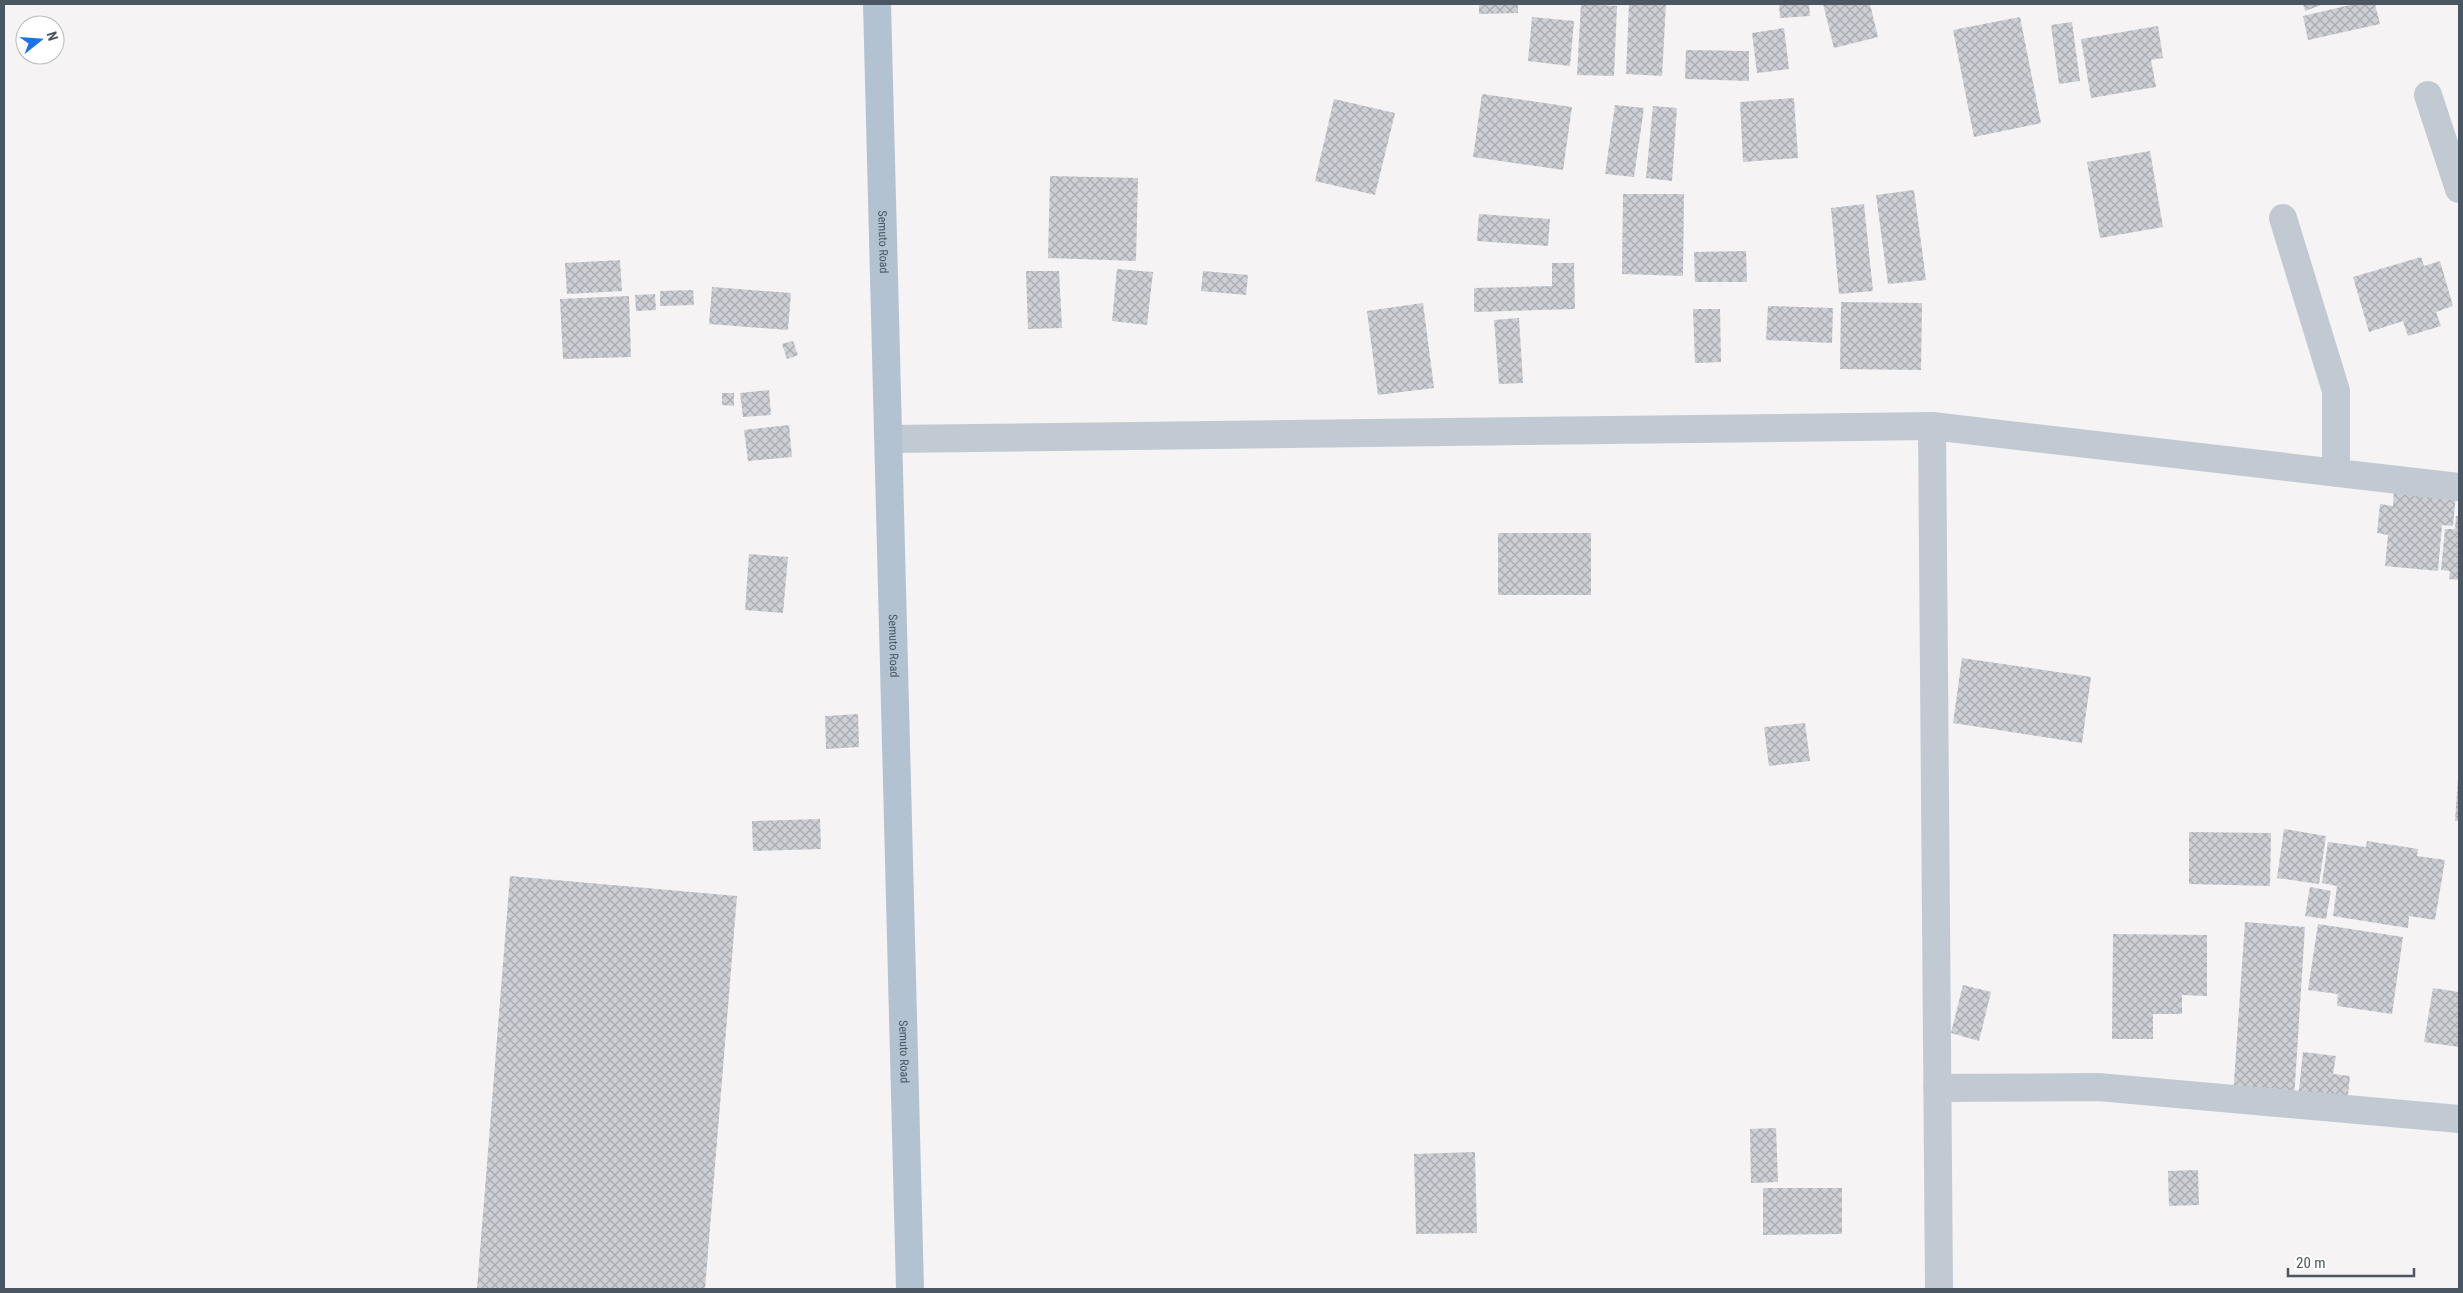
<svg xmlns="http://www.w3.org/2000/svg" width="2463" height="1293" font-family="'Roboto Condensed',sans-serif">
	<defs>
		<pattern id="building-cross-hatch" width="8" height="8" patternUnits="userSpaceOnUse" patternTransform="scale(1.25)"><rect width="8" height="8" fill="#cdcfd5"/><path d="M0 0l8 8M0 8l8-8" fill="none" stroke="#a8abb0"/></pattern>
	</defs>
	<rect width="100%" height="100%" fill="#f5f3f3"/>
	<path fill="url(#building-cross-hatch)" d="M1479,4H1518V13L1479,14Z
		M1581,4L1617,6L1614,76L1577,75Z
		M1629,4H1666L1662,76L1626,74Z
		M1779,4H1809L1810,16L1780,18Z
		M1823,4H1870L1878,37L1834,48Z
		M2303,4H2324L2305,11Z
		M2354,4H2375L2380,24L2308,40L2303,16Z
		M1532,17L1574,21L1570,66L1528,61Z
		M2020,17L2041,123L1974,137L1953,30Z
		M2072,22L2080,81L2059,84L2051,25Z
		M2158,26L2163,58L2151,60L2156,87L2091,98L2081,39Z
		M1784,28L1789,69L1757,73L1752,33Z
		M1686,50L1749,51V81L1685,79Z
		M1482,94L1572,107L1563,170L1473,157Z
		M1794,98L1798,158L1743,162L1740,102Z
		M1334,99L1395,113L1375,195L1315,181Z
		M1615,105L1644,108L1634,177L1605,174Z
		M1653,106L1677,108L1672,181L1646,178Z
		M2150,151L2163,227L2100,238L2087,162Z
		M1050,176L1138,178L1136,261L1048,258Z
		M1914,190L1926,280L1888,284L1876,195Z
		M1623,194H1684L1683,276L1622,274Z
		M1864,204L1873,291L1839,294L1831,208Z
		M1479,214L1550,219L1548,246L1477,241Z
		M1746,251L1747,282H1695L1694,252Z
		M2421,257L2424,266L2440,261L2453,306L2436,312L2441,326L2408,336L2403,321L2369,332L2353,277Z
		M620,260L622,291L567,294L565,263Z
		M1552,263H1574L1575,309L1474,312V288L1552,286Z
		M1117,269L1153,272L1147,325L1112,321Z
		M1026,271H1059L1062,328L1028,329Z
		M1203,271L1248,275L1246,295L1201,291Z
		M712,287L791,293L788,330L709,324Z
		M693,290L694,305L660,306V291Z
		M655,294L656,310L636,311L635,295Z
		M629,296L631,357L563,359L560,299Z
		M1841,302L1922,303L1921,370L1840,369Z
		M1423,303L1434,388L1378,395L1367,311Z
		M1768,306L1833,308L1832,343L1766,340Z
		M1693,309H1720L1721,362L1695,363Z
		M1519,318L1523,383L1499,384L1494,320Z
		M793,341L798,355L787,359L782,344Z
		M769,390L771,415L743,417L740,393Z
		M722,393H734V406L722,405Z
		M789,425L792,457L748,461L744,430Z
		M2394,488L2456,494L2453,526L2442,525L2438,571L2385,566L2388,535L2377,533L2380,504L2393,506Z
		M2456,516H2459V580L2449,579L2450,571L2441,570L2445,529H2455Z
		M1498,533H1591V595H1498Z
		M749,554L788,557L783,613L745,610Z
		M1962,658L2091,677L2082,743L1953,723Z
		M858,714L859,747L826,749L825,716Z
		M1805,723L1810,761L1769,766L1764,727Z
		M2458,778L2459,779V821H2455Z
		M820,819L821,849L753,851L752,821Z
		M2284,829L2326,836L2319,884L2277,878Z
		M2189,832L2271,833L2270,886L2189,884Z
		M2367,841L2418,849L2417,856L2445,860L2435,920L2409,916L2408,928L2333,916L2337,886L2322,883L2328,842L2366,847Z
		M510,876L737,896L705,1289H477Z
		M2310,887L2331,891L2326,919L2305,916Z
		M2245,922L2305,927L2294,1100L2233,1096Z
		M2318,924L2403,937L2392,1014L2337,1006L2338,994L2308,990Z
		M2113,934L2207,935V996L2182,995V1014H2153V1039H2112Z
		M1963,985L1991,992L1979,1041L1951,1033Z
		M2433,988L2459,992V1047L2424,1042Z
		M2303,1052L2336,1056L2333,1074L2350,1076L2347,1104L2298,1099Z
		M1776,1128L1778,1182L1751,1183L1750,1129Z
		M1475,1152L1477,1233L1416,1234L1414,1154Z
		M2198,1170L2199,1205L2169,1206L2168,1171Z
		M1763,1188H1842V1234L1763,1235Z"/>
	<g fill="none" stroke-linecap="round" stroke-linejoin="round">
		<path stroke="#c1cad2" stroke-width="28" d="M2428,95L2459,189
			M2283,218L2336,391V473
			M1932,426L1939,1289
			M889,439L1932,426L2459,487
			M1937,1088L2098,1087L2459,1119"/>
		<path stroke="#b3c2d1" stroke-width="28" id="s1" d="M877,4L910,1289"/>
	</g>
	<g text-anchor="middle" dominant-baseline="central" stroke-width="5" stroke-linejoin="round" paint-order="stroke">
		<g font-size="12" fill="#4a5661" stroke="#fff">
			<text stroke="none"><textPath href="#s1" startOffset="238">Semuto Road</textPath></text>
			<text stroke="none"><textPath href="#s1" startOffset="642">Semuto Road</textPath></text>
			<text stroke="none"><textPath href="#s1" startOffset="1048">Semuto Road</textPath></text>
		</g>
	</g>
	<rect width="2463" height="1293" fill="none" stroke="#4a5661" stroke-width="10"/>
	<g transform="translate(40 40) rotate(73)"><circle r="24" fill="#ffffff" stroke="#b7bbc0"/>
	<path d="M0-4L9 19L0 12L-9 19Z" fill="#1a73e8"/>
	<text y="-8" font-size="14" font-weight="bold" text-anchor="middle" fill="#4a5661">N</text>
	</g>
	<path d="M2288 1268v8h126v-8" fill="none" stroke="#4a5661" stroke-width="2.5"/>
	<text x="2296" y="1268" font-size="15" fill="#4a5661" stroke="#ffffff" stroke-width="4" paint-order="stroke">20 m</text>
</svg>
